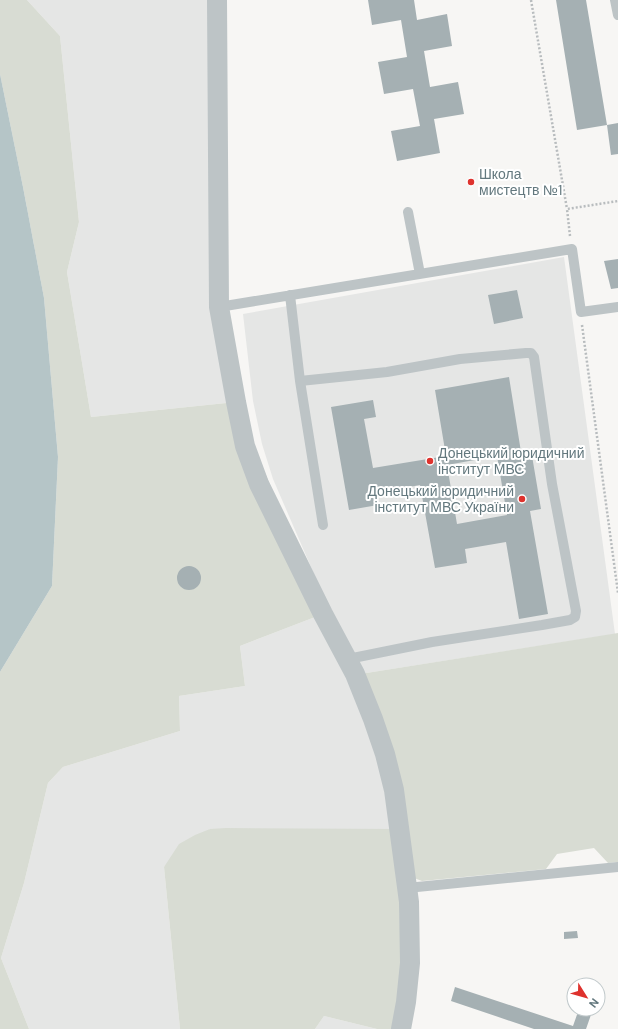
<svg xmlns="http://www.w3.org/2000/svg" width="618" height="1029" font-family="'DM Sans',sans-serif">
	<rect width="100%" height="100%" fill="#f7f6f4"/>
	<path fill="#e5e6e5" d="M27,0H217L219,307L236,402L91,417L67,272L79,222L60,36Z
		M564,257L615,634L360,674L327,604L273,479L262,444L253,401L243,314Z
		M323,614L348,659L399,829H210L164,867L180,1029H29L1,958L24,883L48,783L63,767L180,731L179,696L245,686L240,646Z
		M324,1016L377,1029H315Z"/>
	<path fill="#d8dcd3" d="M0,0H27L60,36L79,222L67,272L91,417L236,402L323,614L240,646L245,686L179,696L180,731L63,767L48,783L24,883L1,958L29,1029H0V672L52,586L58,457L44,298L23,187L0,74Z
		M618,633V862L608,863L594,848L557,854L546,869L422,881L414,878L360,674Z
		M226,828L399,829L401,1029H377L324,1016L315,1029H180L164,867L179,844L195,835L210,829Z"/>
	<path fill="#b5c5c7" d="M0,74L23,187L44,298L58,457L52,586L0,672Z"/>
	<path fill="#a5b0b3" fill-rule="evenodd" d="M368,0H414L417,20L447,14L452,46L424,51L430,87L458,82L464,114L434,119L440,153L397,161L391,131L420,126L413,89L384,94L378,62L407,57L401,20L372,25Z
		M556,0H586L607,125L577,130Z
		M618,123V154L611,155L607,125Z
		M618,259V288L611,289L604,261Z
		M517,290L523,318L494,324L488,295Z
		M509,377L521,452L531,450L541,509L530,511L548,614L519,619L506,542L465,549L467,563L435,568L420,485L376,493L378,505L349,510L331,407L373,400L376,417L364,419L373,468L446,456L435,390ZM497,456L507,515L457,524L447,465Z
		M177 578a12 12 0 1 1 24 0a12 12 0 1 1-24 0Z
		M577,931L578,938L564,939V932Z
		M455,987L573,1026L579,1009H593L586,1029H534L451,1001Z"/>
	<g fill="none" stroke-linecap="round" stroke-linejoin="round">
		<path stroke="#b8bcbe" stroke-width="2.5" stroke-dasharray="2 2" stroke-linecap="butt" d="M531,0L567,209
			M570,236L567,209L618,201
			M582,325L618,593"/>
		<path stroke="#bdc4c6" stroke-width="10" d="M615,0L618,15
			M408,212L420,274
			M290,295L300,381L323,525
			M219,307L572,249L581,312L618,307
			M300,381L387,372L460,359L526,353H531L534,357L552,484L576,611L575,617L570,620L542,625L432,642L348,659
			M407,888L618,867"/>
		<path stroke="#bdc4c6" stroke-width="20" d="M217,0L219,307L236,402L245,446L259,484L323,614L355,674L373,719L385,754L394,790L409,902L410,963L406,1002L401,1029"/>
	</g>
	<g fill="#de322d" stroke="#fff" stroke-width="1.5">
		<circle cx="471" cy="182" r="4"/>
		<circle cx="430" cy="461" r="4"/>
		<circle cx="522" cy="499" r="4"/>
	</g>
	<g text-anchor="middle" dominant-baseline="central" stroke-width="4" stroke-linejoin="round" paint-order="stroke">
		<g font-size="14" fill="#63787e" stroke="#fff" text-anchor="start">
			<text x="479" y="174">Школа<tspan x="479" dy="16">мистецтв №1</tspan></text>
			<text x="438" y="453">Донецький юридичний<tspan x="438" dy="16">інститут МВС</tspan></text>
			<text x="514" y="491" text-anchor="end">Донецький юридичний<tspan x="514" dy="16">інститут МВС України</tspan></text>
		</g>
	</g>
	<g transform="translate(586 997) rotate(127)"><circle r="19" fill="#ffffff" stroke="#c1c9cb"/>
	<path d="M0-3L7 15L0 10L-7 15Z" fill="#de322d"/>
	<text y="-6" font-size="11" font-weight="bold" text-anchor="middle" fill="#63787e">N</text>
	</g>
</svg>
